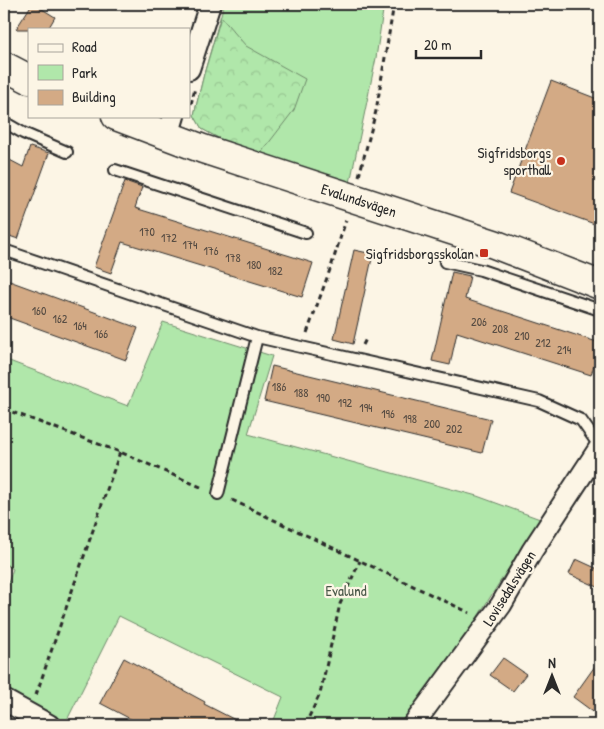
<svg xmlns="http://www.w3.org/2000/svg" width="604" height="729" font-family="'Patrick Hand',sans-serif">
	<defs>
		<pattern id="forest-crowns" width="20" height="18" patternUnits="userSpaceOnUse" patternTransform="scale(1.25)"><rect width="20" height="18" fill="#b0e7aa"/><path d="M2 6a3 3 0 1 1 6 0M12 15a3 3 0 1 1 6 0" fill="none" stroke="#98c692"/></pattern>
	</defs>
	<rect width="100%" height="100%" fill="#fcf5e5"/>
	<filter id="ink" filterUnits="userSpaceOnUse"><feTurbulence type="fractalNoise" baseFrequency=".02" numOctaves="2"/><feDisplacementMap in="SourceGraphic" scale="10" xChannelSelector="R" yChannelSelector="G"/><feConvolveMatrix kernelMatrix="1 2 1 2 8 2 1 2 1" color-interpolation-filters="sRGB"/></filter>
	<g filter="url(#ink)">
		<path fill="#b0e7aa" stroke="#6e896a" d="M224,4H384L376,58L350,183L224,141L202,129L194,115L204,74Z
			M163,322L272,356L248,434L477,496L540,519L454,654L399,725H272L283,697L119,616L65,724L4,689V594L13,569L4,563V359L128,406Z"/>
		<path fill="url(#forest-crowns)" stroke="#6e896a" d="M221,17L246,46L305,79L294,110L261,153L224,141L202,129L194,115L204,74Z"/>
		<path fill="#d3aa85" stroke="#2b2b2b" d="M32,4H34L55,17L48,29H16Z
			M551,81L600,100V226L509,193Z
			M30,147L49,153L18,239L4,234V157L23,167Z
			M125,181L142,187L135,208L313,263L302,297L122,242L111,273L94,267Z
			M354,250L373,254L353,344L334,339Z
			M452,272L470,276L465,299L600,343V346L591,375L457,332L450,365L432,361Z
			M4,279L138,328L126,360L4,316Z
			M272,366L491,419L482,453L264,401Z
			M576,559L600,570V588L569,574Z
			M124,658L205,702L204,704L245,725H142L100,703Z
			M503,658L526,674L513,691L490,675Z
			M600,659V717L573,697Z"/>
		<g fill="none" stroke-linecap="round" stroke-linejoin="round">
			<g stroke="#2b2b2b" stroke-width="14">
				<path id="lane" d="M4,122L23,133L67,152
					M115,170L306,233
					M4,250L257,337L539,401L581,420L600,447
					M445,262L481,270L600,310
					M218,494L257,337"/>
			</g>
			<g stroke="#2b2b2b" stroke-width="24">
				<path id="street" d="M189,69L210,4
					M168,136L174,116
					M4,700L49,725
					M413,725L501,605L532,551L600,447"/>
			</g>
			<g stroke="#2b2b2b" stroke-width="31">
				<path id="secondary" d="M4,66L29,79
					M116,116L203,149L494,244L600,285"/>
			</g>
			<path stroke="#2b2b2b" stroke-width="3" stroke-dasharray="5 4" stroke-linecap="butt" d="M191,104L195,88
				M359,176L376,111L394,4
				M307,333L332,264L346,220
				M363,345L366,339
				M4,409L120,452L203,488
				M232,500L470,613
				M36,695L120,452
				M305,725L320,694L340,604L360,561"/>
			<use href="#lane" stroke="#fcf5e5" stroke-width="10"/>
			<use href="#street" stroke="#fcf5e5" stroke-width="20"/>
			<use href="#secondary" stroke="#fcf5e5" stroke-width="28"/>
		</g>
	</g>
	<g fill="#c8321e" stroke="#fcf5e5" stroke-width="2">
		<circle cx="561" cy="161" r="5"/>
		<rect x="479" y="248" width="10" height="10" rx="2.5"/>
	</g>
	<g text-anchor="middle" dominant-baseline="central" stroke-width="4.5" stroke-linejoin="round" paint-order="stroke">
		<g font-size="12" fill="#554b42">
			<text x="147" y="231">170</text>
			<text x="169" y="237">172</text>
			<text x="190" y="244">174</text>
			<text x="211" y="250">176</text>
			<text x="233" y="257">178</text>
			<text x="254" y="264">180</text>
			<text x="275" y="270">182</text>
			<text x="39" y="310">160</text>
			<text x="60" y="318">162</text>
			<text x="479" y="321">206</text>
			<text x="80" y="325">164</text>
			<text x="500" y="328">208</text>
			<text x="101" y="333">166</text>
			<text x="522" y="335">210</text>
			<text x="543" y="342">212</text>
			<text x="564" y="349">214</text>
			<text x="279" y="386">186</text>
			<text x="301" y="392">188</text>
			<text x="323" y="397">190</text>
			<text x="345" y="402">192</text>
			<text x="366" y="407">194</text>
			<text x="388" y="413">196</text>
			<text x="410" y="418">198</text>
			<text x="432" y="423">200</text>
			<text x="454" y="428">202</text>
		</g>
		<g font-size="15" fill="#2b2b2b" stroke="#fcf5e5" text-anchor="end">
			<text x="551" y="152">Sigfridsborgs<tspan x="551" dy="17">sporthall</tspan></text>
			<text x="474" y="253">Sigfridsborgsskolan</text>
		</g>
		<g font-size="15" fill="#2b2b2b" stroke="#fcf5e5">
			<text transform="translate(359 200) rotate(18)">Evalundsvägen</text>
			<text transform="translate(509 588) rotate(-58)">Lovisedalsvägen</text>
		</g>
		<g font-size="15" fill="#4c5a4b" stroke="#fcf5e5">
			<text x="346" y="590">Evalund</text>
		</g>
	</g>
	<rect width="604" height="729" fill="none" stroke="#fcf5e5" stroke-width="20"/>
	<rect x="10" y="10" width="584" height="709" fill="none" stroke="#2b2b2b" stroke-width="2" filter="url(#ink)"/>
	<rect x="28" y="28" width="162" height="90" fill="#fcf5e5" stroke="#a8a49b"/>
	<rect x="38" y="44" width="25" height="8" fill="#fcf5e5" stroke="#a8a49b"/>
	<text x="72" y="52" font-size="15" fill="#2b2b2b">Road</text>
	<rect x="38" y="65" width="25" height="15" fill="#b0e7aa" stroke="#a8a49b"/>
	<text x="72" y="78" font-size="15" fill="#2b2b2b">Park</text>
	<rect x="38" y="90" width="25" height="15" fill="#d3aa85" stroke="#a8a49b"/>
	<text x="72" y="102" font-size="15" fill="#2b2b2b">Building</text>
	<g transform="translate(552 676)" stroke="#fcf5e5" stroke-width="4" paint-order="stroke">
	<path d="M0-4L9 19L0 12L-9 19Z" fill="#2b2b2b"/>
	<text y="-8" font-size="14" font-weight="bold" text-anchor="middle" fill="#2b2b2b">N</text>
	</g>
	<path d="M416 50v8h65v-8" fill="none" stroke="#2b2b2b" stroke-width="2.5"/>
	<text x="424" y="50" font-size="15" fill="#2b2b2b" stroke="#fcf5e5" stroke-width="4" paint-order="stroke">20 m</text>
</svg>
